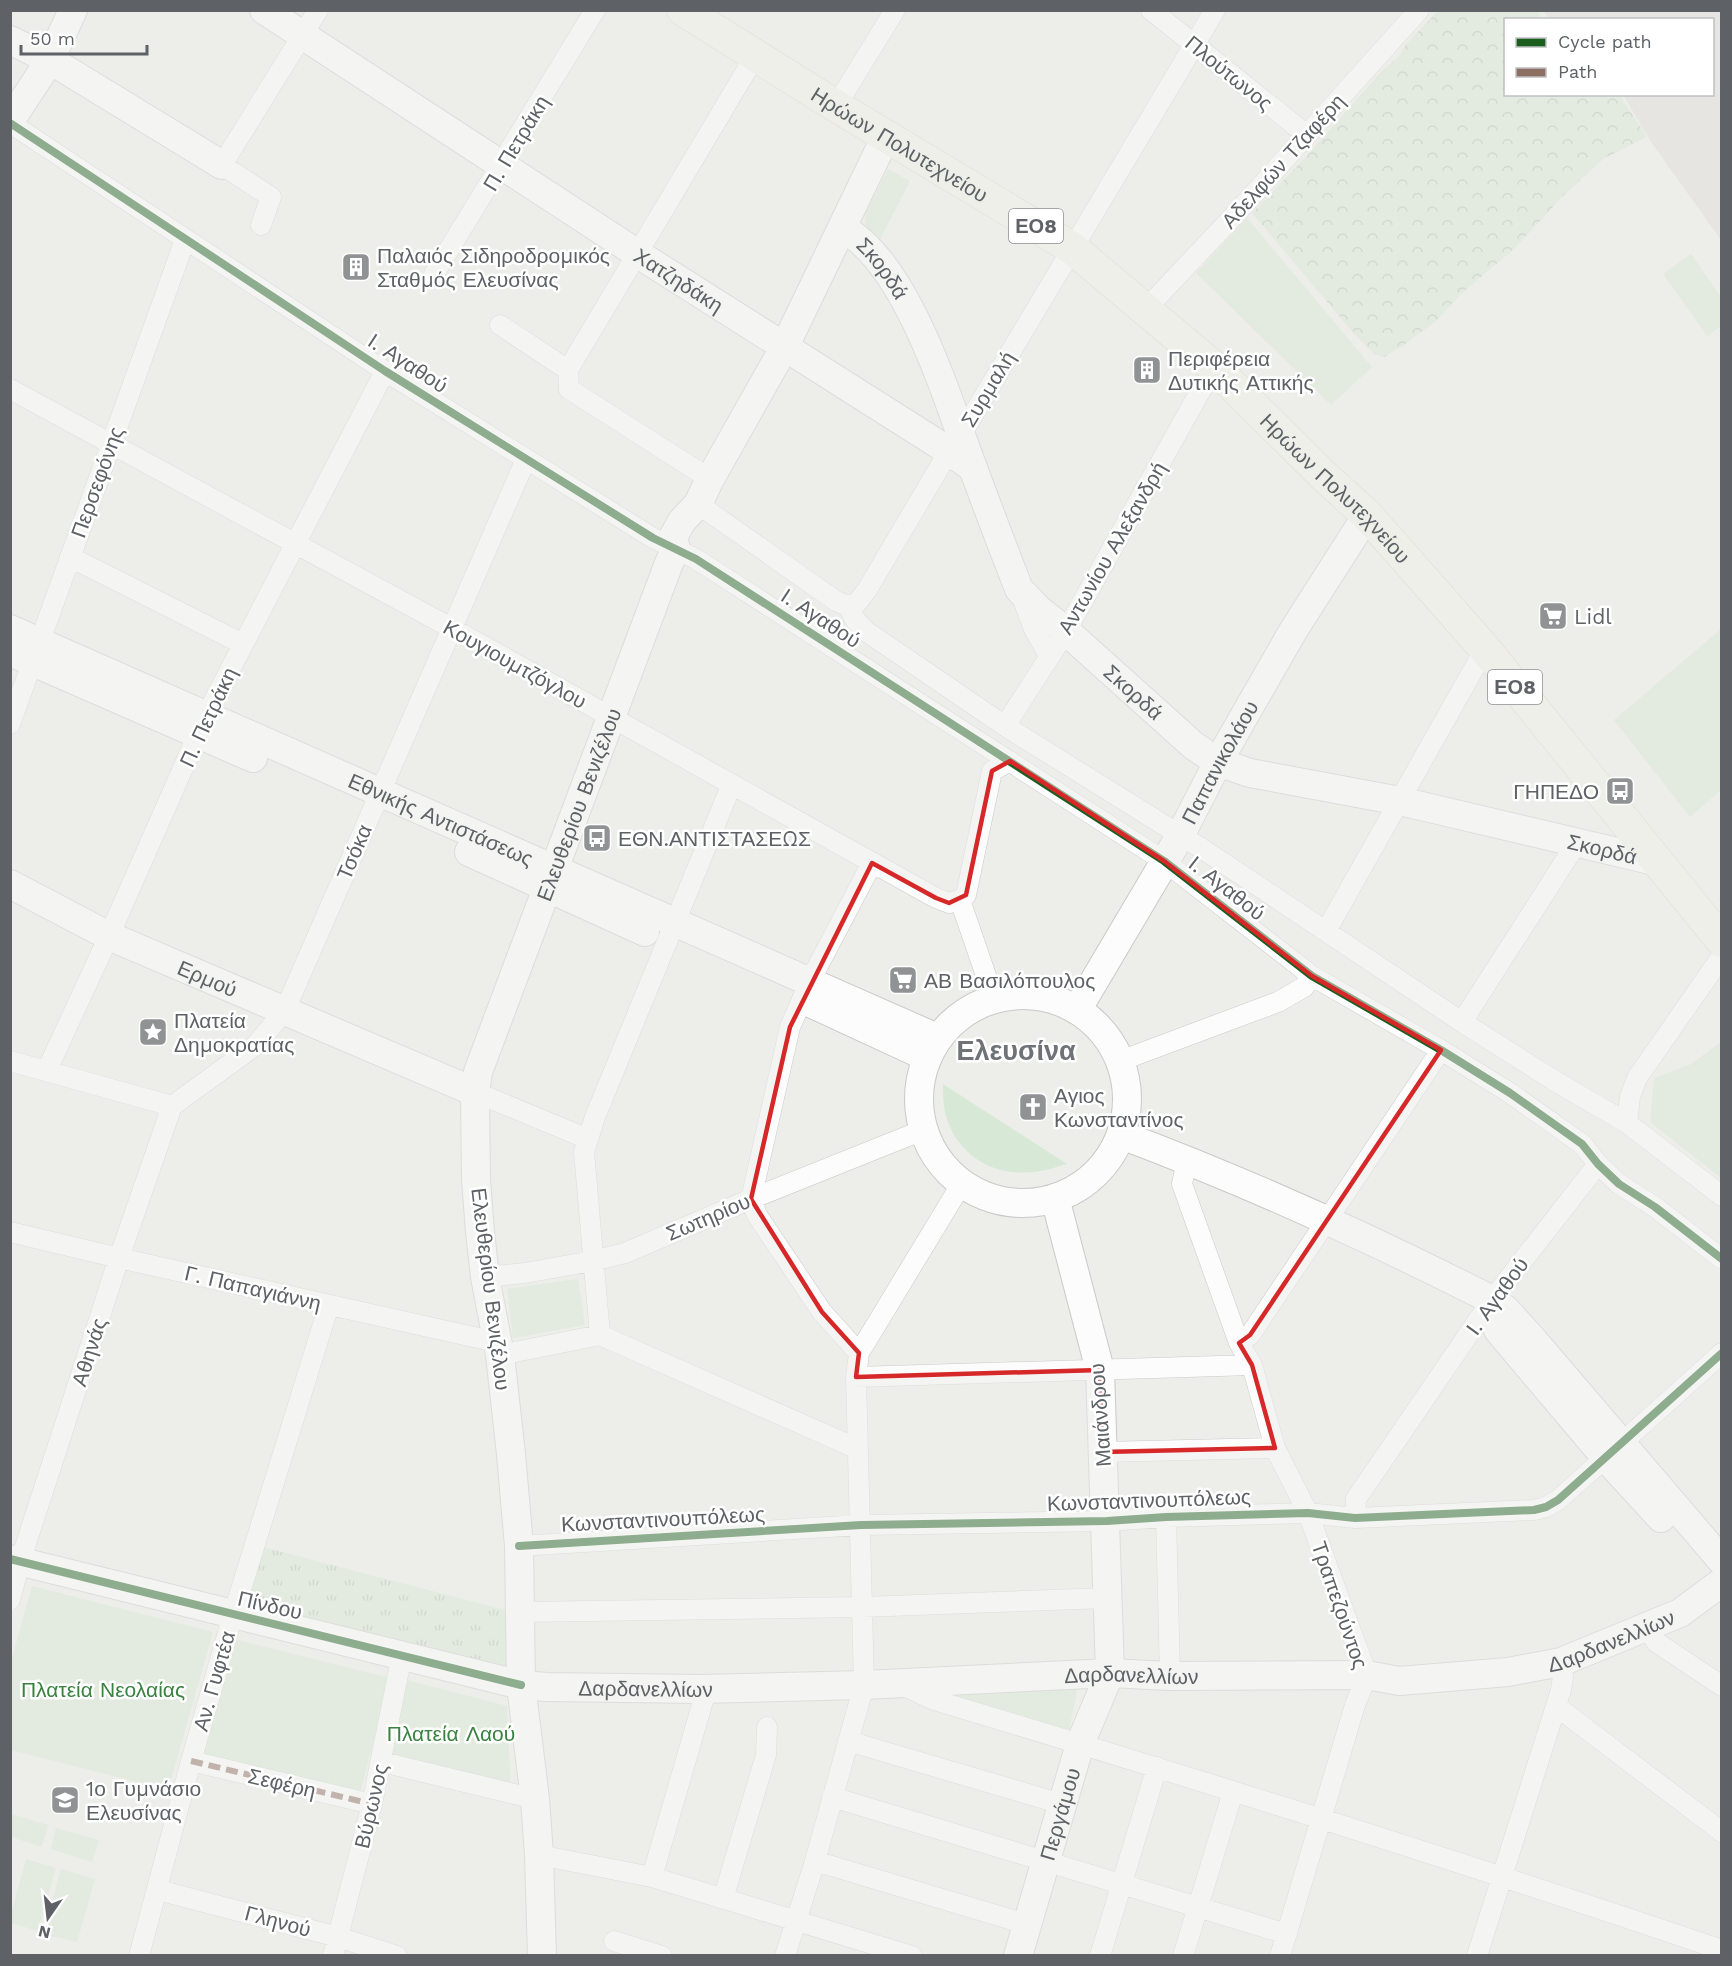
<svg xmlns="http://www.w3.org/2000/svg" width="1732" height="1966" font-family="'Work Sans',sans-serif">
	<defs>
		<pattern id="grass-tufts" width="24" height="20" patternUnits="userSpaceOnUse" patternTransform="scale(1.5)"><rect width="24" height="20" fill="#d7e9d6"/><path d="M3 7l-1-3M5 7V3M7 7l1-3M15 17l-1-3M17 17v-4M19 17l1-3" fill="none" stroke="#b2c0b1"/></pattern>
		<pattern id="forest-crowns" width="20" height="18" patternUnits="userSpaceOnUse" patternTransform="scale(1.5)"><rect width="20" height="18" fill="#d7e9d6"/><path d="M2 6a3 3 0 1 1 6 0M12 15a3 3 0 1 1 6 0" fill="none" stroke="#b2c0b1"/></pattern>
	</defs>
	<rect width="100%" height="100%" fill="#edede9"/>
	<path fill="#dddcd9" d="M1543,11H1721V240L1651,142L1623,95L1712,94V20L1549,19Z"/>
	<path fill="url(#grass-tufts)" d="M259,1546L505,1610L506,1668L241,1604Z"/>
	<path fill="url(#forest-crowns)" d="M1438,11H1538L1542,19L1506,20V94L1620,95L1647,137L1603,159L1562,197L1515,248L1461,294L1437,320L1404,345L1384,357L1374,354L1350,329L1252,213L1303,160L1381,72L1399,56L1407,43Z"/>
	<path fill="#d7e9d6" d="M888,169L910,181L876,247L866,233L865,214Z
		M1247,218L1372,367L1331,405L1196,273Z
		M1691,254L1721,297V326L1707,336L1663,274Z
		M1721,629V790L1690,817L1614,720Z
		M1721,1042V1178L1650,1122L1654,1078L1691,1064Z
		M943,1084L1067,1164C1058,1166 1049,1170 1040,1171C996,1179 956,1157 945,1112C943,1103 943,1093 943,1084Z
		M578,1279L585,1325L513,1338L507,1289Z
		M32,1586L213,1632L168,1790L11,1750V1662Z
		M233,1639L390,1678L359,1797L203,1755Z
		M407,1680L507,1706L511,1791L387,1759Z
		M1078,1686L1069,1730L939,1691Z
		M11,1814L48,1825L42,1847L11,1837Z
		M56,1828L99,1840L92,1862L51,1849Z
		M26,1859L56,1868L38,1931L11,1923V1914Z
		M61,1869L95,1879L77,1942L43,1934Z"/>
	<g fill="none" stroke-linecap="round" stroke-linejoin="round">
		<g stroke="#cacbca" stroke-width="21">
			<path id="street" d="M1151,10L1307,135
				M836,106L895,10
				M10,123L385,371L653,538L696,559L1164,861L1312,976L1441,1050L1510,1093L1582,1144L1598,1164L1619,1184L1655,1207L1722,1259
				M261,225L271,197L222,165L318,10
				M434,274L595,10
				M1145,310L1242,207L1419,10
				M500,325L568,370L569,389L710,479
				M568,370L755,56
				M10,389L453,629L936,898L949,903L960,900L994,999
				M698,504L836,601L848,606L857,603L867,590L949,451L961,435L1215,10
				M70,557L243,644
				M1022,597L1034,629L1049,656
				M848,606L856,621L867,632L1005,726L1204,850L1462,1022L1555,1081L1627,1123L1722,1196
				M10,724L185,240
				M1005,726L1066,631L1201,390L1216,369
				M731,786L595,1117L584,1152L600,1335L858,1449
				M960,900L966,895L992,771L1010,761
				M1326,931L1485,649
				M1462,1022L1576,844
				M10,1061L172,1106
				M1120,1061L1278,1002L1304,987L1312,976
				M47,1070L109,936L206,716L385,371
				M475,1092L588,1139
				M172,1106L256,1045L285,1010L526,459
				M1627,1123L1630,1097L1637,1078L1722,956
				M1187,1160L1182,1184L1239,1343L1252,1365L1275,1448L1308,1513L1367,1675L1355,1705L1280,1956
				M10,1232L119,1258L496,1342
				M485,1277L525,1273L592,1261L625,1253L751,1199L923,1130
				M1239,1343L1250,1335L1441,1050
				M859,1353L822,1312L757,1215L751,1199L790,1027L810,981L872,863
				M500,1355L600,1335
				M856,1377L1252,1365
				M1102,1452L1275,1448
				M1166,1517L1170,1676
				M1355,1518L1356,1499L1492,1300L1598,1164
				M519,1546L861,1525L1107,1521L1166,1517L1308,1513L1355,1518L1534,1510L1546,1507L1558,1500L1722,1353
				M10,1600L20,1562L119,1258L172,1106
				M521,1612L862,1607L1107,1598
				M1648,1628L1656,1642L1722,1686
				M902,1685L934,1700C1198,1779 1460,1861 1722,1950
				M1556,1706L1722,1832
				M848,1741L1062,1804
				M191,1761L372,1804
				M382,1762L535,1799
				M832,1797L1287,1934
				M539,1855L652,1877L912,1956
				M815,1861L1026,1924
				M652,1877L703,1701L701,1689
				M158,1890L338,1937L397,1956
				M723,1899L766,1755L767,1727
				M614,1941L662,1956
				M139,1956L191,1761L233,1615L329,1305
				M333,1956L372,1804L402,1655
				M785,1956L815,1861L864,1685L856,1377L859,1353L962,1183
				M1100,1956L1157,1767
				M1183,1956L1233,1792
				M1477,1956L1561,1690L1563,1676L1561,1662"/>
		</g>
		<g stroke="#c9c9c9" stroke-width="30">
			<g id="secondary">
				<path id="s1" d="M264,10L638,254L949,451L973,468"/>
				<path d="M10,40L50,60L222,165"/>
				<path d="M10,121L50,60L73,10"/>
				<path id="s2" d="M842,228C906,262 946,394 970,460C986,503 1002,546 1019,589L1038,609L1066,631L1194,746L1218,762L1250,773L1400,801L1659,862"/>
				<path id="s3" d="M10,629L937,1038"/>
				<path d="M10,652L253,758"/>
				<path d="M469,852L645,932"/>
				<path id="s4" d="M10,884L109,936L475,1092"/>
				<circle cx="1023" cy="1099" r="104"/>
				<path d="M806,1001L927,1057"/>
				<path id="s5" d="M1077,1010L1180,836L1218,762L1293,631L1367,515"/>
				<path d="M1124,1136C1249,1183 1372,1239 1492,1300L1506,1310L1534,1341L1722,1561"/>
				<path d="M1493,1308L1498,1330L1606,1458L1661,1518"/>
				<path id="s6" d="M10,1559L521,1685L547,1687L701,1689L864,1685L1110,1673L1170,1676L1367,1675L1399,1681L1508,1672L1561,1662L1680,1613L1722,1582"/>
				<path id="s7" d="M542,1956L539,1855L535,1799L521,1685L519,1546L511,1454L500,1355L485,1277L480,1232L476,1180L475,1092L478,1072L669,563L676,549L673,537L682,521L698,504L710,479L785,346L886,136"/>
				<path id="s8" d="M1018,1956L1080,1744L1110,1673L1100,1370L1055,1198"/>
			</g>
		</g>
		<g stroke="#d4cdb8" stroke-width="33">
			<g id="primary">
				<path id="s9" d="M683,10L836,106L1072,248L1216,369L1323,475L1367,515L1485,649L1722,941"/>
			</g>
		</g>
		<use href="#street" stroke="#fcfcfc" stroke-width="20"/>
		<use href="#secondary" stroke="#fcfcfc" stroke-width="28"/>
		<use href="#primary" stroke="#f2f1e9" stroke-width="32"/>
		<path stroke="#8d6e63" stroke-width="6" stroke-dasharray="12 6" stroke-linecap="butt" d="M191,1761L372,1804"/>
		<g stroke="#fff" stroke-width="11">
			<path id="cycleway" d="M10,123L385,371L653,538L696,559L1164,861L1312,976L1441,1050L1510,1093L1582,1144L1598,1164L1619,1184L1655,1207L1722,1259
				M519,1546L861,1525L1107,1521L1166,1517L1308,1513L1355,1518L1534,1510L1546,1507L1558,1500L1722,1353
				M10,1559L521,1685"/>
		</g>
		<use href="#cycleway" stroke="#1b5e20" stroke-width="8"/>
	</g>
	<path d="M0 0H1732V1966H0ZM1010,761L1164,861L1312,976L1441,1050L1250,1335L1239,1343L1252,1365L1275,1448L1102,1452L1100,1370L856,1377L859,1353L822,1312L751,1199L790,1027L872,863L936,898L949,903L966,895L992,771Z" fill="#edede9" fill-opacity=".55" fill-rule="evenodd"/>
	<path fill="none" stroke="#d62828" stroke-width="4.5" stroke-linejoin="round" d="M1010,761L1164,861L1312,976L1441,1050L1250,1335L1239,1343L1252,1365L1275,1448L1102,1452L1100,1370L856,1377L859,1353L822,1312L751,1199L790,1027L872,863L936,898L949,903L966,895L992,771Z"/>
	<defs>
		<g id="building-square" transform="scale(1.5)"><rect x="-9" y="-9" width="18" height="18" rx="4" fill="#909294" stroke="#fff"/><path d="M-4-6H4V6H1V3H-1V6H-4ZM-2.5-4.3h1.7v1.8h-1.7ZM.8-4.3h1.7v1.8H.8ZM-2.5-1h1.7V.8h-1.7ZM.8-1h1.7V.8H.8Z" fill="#fff"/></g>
		<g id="supermarket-square" transform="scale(1.5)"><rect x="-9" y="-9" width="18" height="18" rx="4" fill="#909294" stroke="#fff"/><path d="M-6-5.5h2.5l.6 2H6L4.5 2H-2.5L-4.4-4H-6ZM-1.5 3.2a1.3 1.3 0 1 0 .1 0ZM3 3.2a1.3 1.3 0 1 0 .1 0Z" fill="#fff"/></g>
		<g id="bus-square" transform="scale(1.5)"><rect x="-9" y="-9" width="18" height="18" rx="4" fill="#909294" stroke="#fff"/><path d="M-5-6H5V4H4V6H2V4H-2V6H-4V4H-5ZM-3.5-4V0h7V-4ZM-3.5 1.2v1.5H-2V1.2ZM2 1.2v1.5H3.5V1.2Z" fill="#fff"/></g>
		<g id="sight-square" transform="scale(1.5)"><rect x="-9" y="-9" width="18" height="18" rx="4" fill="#909294" stroke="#fff"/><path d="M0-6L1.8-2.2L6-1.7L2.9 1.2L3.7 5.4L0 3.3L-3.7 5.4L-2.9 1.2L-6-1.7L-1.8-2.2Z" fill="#fff"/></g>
		<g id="church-square" transform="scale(1.5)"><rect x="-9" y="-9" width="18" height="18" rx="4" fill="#909294" stroke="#fff"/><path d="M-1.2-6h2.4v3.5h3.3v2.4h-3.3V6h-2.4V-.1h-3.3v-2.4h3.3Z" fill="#fff"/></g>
		<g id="school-square" transform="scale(1.5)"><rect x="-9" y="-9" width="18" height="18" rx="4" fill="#909294" stroke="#fff"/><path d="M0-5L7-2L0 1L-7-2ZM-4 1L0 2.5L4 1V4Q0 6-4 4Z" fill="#fff"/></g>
	</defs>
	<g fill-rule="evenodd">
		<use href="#building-square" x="356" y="267"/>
		<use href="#building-square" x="1147" y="370"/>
		<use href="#supermarket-square" x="1553" y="616"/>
		<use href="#bus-square" x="1620" y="791"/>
		<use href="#bus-square" x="597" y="838"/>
		<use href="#supermarket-square" x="903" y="980"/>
		<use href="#sight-square" x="153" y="1032"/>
		<use href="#church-square" x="1033" y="1107"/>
		<use href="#school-square" x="65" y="1800"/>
	</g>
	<g text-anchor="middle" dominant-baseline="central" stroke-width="5" stroke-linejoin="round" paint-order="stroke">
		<g fill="#fff" stroke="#8e9094" stroke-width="1.5">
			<rect x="1009" y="209" width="54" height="34" rx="4.5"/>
			<rect x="1488" y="670" width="54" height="34" rx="4.5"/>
		</g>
		<g font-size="20" font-weight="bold" fill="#5e6166">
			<text x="1036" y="226">ΕΟ8</text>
			<text x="1515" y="687">ΕΟ8</text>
		</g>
		<g font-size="21" fill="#5e6166" stroke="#fff">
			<text transform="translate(1229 73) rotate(39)">Πλούτωνος</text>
			<text transform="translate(516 143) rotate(-59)">Π. Πετράκη</text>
			<text stroke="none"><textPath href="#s9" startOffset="255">Ηρώων Πολυτεχνείου</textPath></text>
			<text transform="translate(1283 161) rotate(-48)">Αδελφών Τζαφέρη</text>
			<text stroke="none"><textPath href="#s2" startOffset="58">Σκορδά</textPath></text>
			<text stroke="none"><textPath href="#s1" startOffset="495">Χατζηδάκη</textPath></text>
			<text transform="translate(408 363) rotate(33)">Ι. Αγαθού</text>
			<text transform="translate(988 389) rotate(-59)">Συρμαλή</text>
			<text transform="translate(97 482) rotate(-70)">Περσεφόνης</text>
			<text stroke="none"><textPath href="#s9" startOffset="813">Ηρώων Πολυτεχνείου</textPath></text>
			<text transform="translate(1112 548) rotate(-60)">Αντωνίου Αλεξανδρή</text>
			<text transform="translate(821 618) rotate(33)">Ι. Αγαθού</text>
			<text transform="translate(515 664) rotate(29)">Κουγιουμτζόγλου</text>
			<text stroke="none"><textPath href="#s2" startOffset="562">Σκορδά</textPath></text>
			<text transform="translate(208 717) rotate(-65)">Π. Πετράκη</text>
			<text stroke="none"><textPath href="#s5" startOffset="286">Παπανικολάου</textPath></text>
			<text stroke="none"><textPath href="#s7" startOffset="1174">Ελευθερίου Βενιζέλου</textPath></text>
			<text stroke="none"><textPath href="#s3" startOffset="471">Εθνικής Αντιστάσεως</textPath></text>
			<text stroke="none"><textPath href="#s2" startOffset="1066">Σκορδά</textPath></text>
			<text transform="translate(354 852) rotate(-67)">Τσόκα</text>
			<text transform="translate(1227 888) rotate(38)">Ι. Αγαθού</text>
			<text stroke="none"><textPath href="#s4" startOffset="219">Ερμού</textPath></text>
			<text transform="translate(708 1217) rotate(-23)">Σωτηρίου</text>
			<text transform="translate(253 1288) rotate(13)">Γ. Παπαγιάννη</text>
			<text transform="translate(491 1289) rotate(83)">Ελευθερίου Βενιζέλου</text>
			<text transform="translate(1497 1296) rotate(-54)">Ι. Αγαθού</text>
			<text transform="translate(89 1352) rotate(-72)">Αθηνάς</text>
			<text transform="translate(1100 1415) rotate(-94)">Μαιάνδρου</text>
			<text transform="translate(1149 1500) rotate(-2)">Κωνσταντινουπόλεως</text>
			<text transform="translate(663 1519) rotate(-3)">Κωνσταντινουπόλεως</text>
			<text transform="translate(270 1605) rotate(13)">Πίνδου</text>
			<text transform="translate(1340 1605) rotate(71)">Τραπεζούντος</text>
			<text stroke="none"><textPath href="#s6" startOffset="1623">Δαρδανελλίων</textPath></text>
			<text stroke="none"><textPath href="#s6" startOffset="1137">Δαρδανελλίων</textPath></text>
			<text transform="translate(214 1681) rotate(-74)">Αν. Γυφτέα</text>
			<text stroke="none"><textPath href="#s6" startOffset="651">Δαρδανελλίων</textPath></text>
			<text transform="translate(282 1783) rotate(13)">Σεφέρη</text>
			<text transform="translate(371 1806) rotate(-77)">Βύρωνος</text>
			<text stroke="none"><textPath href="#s8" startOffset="148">Περγάμου</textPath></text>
			<text transform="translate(278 1921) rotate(15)">Γληνού</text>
		</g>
		<g font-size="21" fill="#5e6166" stroke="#fff" text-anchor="start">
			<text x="377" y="255">Παλαιός Σιδηροδρομικός<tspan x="377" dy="24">Σταθμός Ελευσίνας</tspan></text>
			<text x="1168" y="358">Περιφέρεια<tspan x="1168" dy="24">Δυτικής Αττικής</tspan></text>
			<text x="1574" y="616">Lidl</text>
			<text x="1599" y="791" text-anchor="end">ΓΗΠΕΔΟ</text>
			<text x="618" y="838">ΕΘΝ.ΑΝΤΙΣΤΑΣΕΩΣ</text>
			<text x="924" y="980">ΑΒ Βασιλόπουλος</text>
			<text x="174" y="1020">Πλατεία<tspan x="174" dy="24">Δημοκρατίας</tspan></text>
			<text x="1054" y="1095">Αγιος<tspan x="1054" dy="24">Κωνσταντίνος</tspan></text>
			<text x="86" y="1788">1ο Γυμνάσιο<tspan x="86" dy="24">Ελευσίνας</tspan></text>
		</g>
		<g font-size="21" fill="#39823f" stroke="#fff">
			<text x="103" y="1689">Πλατεία Νεολαίας</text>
			<text x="451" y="1733">Πλατεία Λαού</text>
		</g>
		<g font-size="27" font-weight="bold" fill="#6f7378" stroke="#fff">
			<text x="1016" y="1051">Ελευσίνα</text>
		</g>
	</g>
	<rect width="1732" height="1966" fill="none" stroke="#5e6166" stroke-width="24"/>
	<rect x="1504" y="18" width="210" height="78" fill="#ffffff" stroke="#bfc0c2" stroke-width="1.5"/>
	<rect x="1516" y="38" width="30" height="9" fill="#1b5e20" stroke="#bfc0c2" stroke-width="1.5"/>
	<text x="1558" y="48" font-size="18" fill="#5e6166">Cycle path</text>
	<rect x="1516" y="68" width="30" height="9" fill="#8d6e63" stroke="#bfc0c2" stroke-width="1.5"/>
	<text x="1558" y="78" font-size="18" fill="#5e6166">Path</text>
	<g transform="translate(48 1918) rotate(194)" stroke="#ffffff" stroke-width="4.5" paint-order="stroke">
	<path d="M0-4.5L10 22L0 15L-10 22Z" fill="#5e6166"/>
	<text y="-9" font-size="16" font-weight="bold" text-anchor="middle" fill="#5e6166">N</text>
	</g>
	<path d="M21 45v9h126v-9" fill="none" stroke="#5e6166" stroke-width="3"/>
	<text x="30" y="45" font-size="18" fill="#5e6166" stroke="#ffffff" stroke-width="4.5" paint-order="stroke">50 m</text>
</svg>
